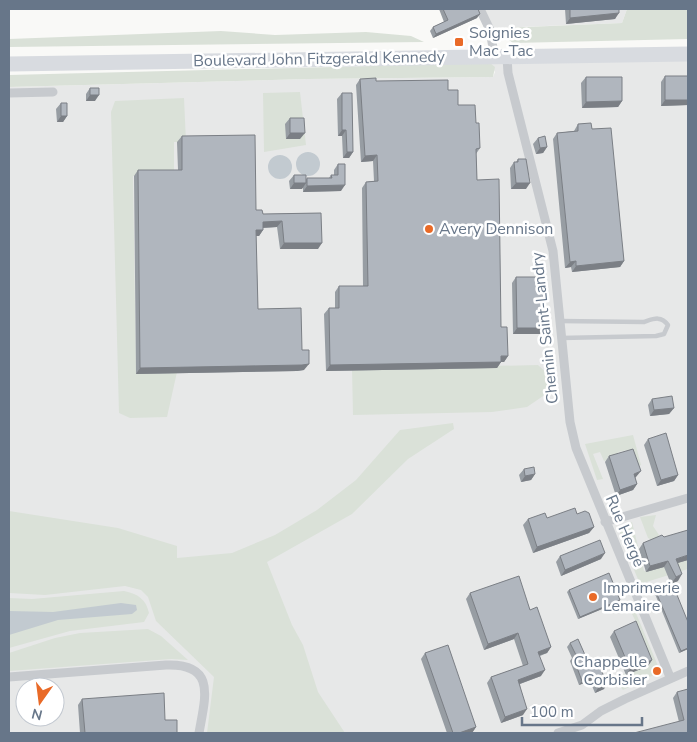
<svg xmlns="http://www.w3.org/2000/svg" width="697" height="742" font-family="'Nunito Sans',sans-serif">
	<rect width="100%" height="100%" fill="#f9f9f7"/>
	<path fill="#e7e8e8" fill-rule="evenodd" d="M483,9H627L622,23L492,28Z
		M688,60V733H9V87L308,79L493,77L495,72L490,63ZM25,687H55V717H25Z"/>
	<path fill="#dae1d8" d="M627,9H688V39L513,43L502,35V28L622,23Z
		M221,31L275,35L366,32L411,36L424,42L9,47V39Z
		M490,63L495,67L493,77L308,79L9,87V75Z
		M300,92L306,145L264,152L263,93Z
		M184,98L186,142H174V175L133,176L136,372H177L167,417L130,418L119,413L111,112L115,101Z
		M538,365L550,376L549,392L527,407L492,412L353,415L352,369Z
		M453,423L454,429L408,459L352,514L267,562L292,625L303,645L318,692L345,733H207L214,677L156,621L148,597L141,590L125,586L45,595L9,593V511L118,528L177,546V558L232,553L275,535L317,510L356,480L400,430Z
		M633,435L641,465L638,466L627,450L618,452L619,456L604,461L600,452L593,454L603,479L597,480L585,444Z
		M656,515L653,526L659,535L654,541L648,538L640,517Z
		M632,522L644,571L688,559V569L640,584L622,541L619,528Z
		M124,591C138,594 146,599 149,613L144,622L70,631L9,648V598L32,599Z
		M633,606L658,666L654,675L623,690L619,685V679L624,674L647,664L636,622L629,608Z
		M148,629L161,636L188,660L171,659L9,671V653L55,638L80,633Z"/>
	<path fill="#c2cad0" d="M296 164a12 12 0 1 1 24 0a12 12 0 1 1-24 0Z
		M268 167a12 12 0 1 1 24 0a12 12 0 1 1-24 0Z
		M121,603L136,605L137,610L132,614L58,620L9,635V611L53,612Z"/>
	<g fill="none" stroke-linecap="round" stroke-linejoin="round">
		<path stroke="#c7cace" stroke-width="4.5" d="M560,321L644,322C653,319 661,315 668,325L664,334L656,336L561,338"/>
		<path stroke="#c7cace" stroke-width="9" d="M480,9L490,30L493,48
			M507,57L508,73L553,251L570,422L576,448L670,677
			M9,93L53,92
			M605,522L688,498
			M9,677L166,665C217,663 205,698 199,733
			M558,733L582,725L601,711L625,699L688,671"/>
		<path stroke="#d8dbe0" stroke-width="15" d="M9,64L688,54"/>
	</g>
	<path fill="#979da3" d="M439,9H478L477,18L433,38L430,31L433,27L444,22Z
		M565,9H619L615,19L566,24Z
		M665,76H688V105L661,106V82Z
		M586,77L622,101L618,107L582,108L581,83Z
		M360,79L448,90L458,105L476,123L480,148L476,154L477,180L501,327L508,356L504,362H501L497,368L326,371L324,314L329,308H335V292L339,286H363L362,188L366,182L374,181L373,161L361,162L356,85Z
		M90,88L95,101H86V94Z
		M342,93L353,152L349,158H343L342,136H338L337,99Z
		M61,103L67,116L63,122H57L56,109Z
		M290,118L300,139H286L285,124Z
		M578,124L592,129L624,261L620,267L572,272L571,267L565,268L553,139L557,133L574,131Z
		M182,136L256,210L263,214L321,213L318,249H280L277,227L263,228V230L259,236H256L258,309L302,350L304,370L297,371L136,374L134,176L138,170H178L177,142Z
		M538,138L547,147L543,153L536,154L533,144Z
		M518,159L526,189H511L510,168L514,162H516Z
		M338,164L341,191L303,192V188L290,189L289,181L294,175L306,179L329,178L331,175H334V170Z
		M516,277L540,334H513L512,283Z
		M652,399L674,408L669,414L650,416L648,405Z
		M648,439L678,475L674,481L657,486L644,445Z
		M609,456L636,477L635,478L637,484L633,490L616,496L605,462Z
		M524,469L535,474L531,480L521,482L519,475Z
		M577,514L594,527L589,533L533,553L523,525L528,519L547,518Z
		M643,543L688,560L677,563L678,581L671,584L664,567L646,572L639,549Z
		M560,556L601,559L561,576L556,562Z
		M569,590L619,602L578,619L567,592Z
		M656,592L688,649L679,653L655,594Z
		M470,593L530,610L551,647L547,653L540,656L541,676L520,684L523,715L501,723L487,683L491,677L523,666L514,639L484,650L466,599Z
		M614,631L652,660L648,666L626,675L610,637Z
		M570,643L589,664L604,689L595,693L590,681L579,685L570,661L572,658L567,647Z
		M425,653L476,727L472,733H447L421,659Z
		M677,692L688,733L679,722L673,698Z
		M82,699L165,720L177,733H80L78,705Z"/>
	<path fill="#7b7f85" d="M619,13L615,19L566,24L570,18Z
		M480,14L477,18L433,38L436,34Z
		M90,95H99L95,101H86Z
		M665,100H688V105L661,106Z
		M622,101L618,107L582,108L586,102Z
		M61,116H67L63,122H57Z
		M342,130H346L342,136H338Z
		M290,133H305L300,139H286Z
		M547,147L543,153L536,154L540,148Z
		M347,152H353L349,158H343Z
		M377,155L373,161L361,162L365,156Z
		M294,183H306L302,189H290Z
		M516,183H530L526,189H511Z
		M345,185L341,191L303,192L307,186Z
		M282,221L277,227L259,228L263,222Z
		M256,230H263L259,236H252Z
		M284,243H322L318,249H280Z
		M576,261L571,267L565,268L570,262Z
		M624,261L620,267L572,272L576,266Z
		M517,328H544L540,334H513Z
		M508,356L504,362H499H501L497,368L326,371L330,365Z
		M309,364L304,370L297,371L136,374L140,368Z
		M674,408L669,414L650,416L654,410Z
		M641,471L636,477L629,480L634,474Z
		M535,474L531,480L521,482L525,476Z
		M678,475L674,481L657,486L661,480Z
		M637,484L633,490L616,496L620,490Z
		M594,527L589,533L533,553L537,547Z
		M605,553L601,559L561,576L565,570Z
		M688,555V560L671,565L676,559Z
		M668,561L664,567L646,572L650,566Z
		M682,574L678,581L671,584L676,577Z
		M620,600L619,602L578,619L580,617Z
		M518,633L514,639L484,650L488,644Z
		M551,647L547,653L534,657L538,652Z
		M688,648V649L679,653L681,651Z
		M652,660L648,666L626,675L630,669Z
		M545,670L541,676L514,686L518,680Z
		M593,676L590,681L579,685L582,681Z
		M607,685L604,689L595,693L598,688Z
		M527,709L523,715L501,723L505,717Z
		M476,727L472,733H459Z"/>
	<path fill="#b0b6be" stroke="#7b7f85" d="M443,9H478L480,14L436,34L433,27L448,20Z
		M570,9H619V13L570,18Z
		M665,76H688V100H665Z
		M586,77H622V101L586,102Z
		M376,78V81L448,80V90H458V105H475L476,123H479L480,148L476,149L477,180L499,179L501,327H507L508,356H501V362L330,365L329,308H339V286H368L366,182L378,181L377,155L365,156L360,79Z
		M90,88H99V95H90Z
		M342,93H352L353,152H347L346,130H342Z
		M61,103H67V116H61Z
		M290,118H304L305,133H290Z
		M591,123L592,129L611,128L624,261L576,266V261L570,262L557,133L578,131V124Z
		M255,135L256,210H262L263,214L321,213L322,243H284L282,221L263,222V230H256L258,309L301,308L302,350H309V364L302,365L140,368L138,170H182V136Z
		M545,136L547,147L540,148L538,138Z
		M518,159H526L530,183H516L514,162H518Z
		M338,164H345V185L307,186V178H332L331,175H338Z
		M294,175H306V183H294Z
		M516,277H543L544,328H517Z
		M672,396L674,408L654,410L652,399Z
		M666,433L678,475L661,480L648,439Z
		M633,449L641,471L634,474L637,484L620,490L609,456Z
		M534,467L535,474L525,476L524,469Z
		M575,508L577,514L585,511L589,513L594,527L537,547L528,519L545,513L547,518Z
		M688,530V555L676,559L682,574L676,577L668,561L650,566L643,543L662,535L664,537Z
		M600,540L605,553L565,570L560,556Z
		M609,573L620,600L580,617L569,590Z
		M519,576L530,610L537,607L551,647L538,652L545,670L518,680L527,709L505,717L491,677L528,664L518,633L488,644L470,593Z
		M673,585L688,622V648L681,651L656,592Z
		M636,621L652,660L630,669L614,631Z
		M578,639L589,664L598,661L607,685L598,688L593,676L582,681L573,657L576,655L570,643Z
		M448,645L476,727L459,733H453L425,653Z
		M688,689V733H634L684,720L677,692Z
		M164,693L165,720H177V733H85L82,699Z"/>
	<g fill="#e96a27" stroke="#fff" stroke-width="2">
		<rect x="454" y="37" width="10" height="10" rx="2.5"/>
		<circle cx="429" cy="229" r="5"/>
		<circle cx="593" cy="597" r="5"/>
		<circle cx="657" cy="671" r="5"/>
	</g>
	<g text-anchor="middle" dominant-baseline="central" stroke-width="5" stroke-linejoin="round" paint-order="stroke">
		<g font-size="16" fill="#677689" stroke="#fff" text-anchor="start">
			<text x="469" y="33">Soignies<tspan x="469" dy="18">Mac -Tac</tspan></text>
			<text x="439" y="229">Avery Dennison</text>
			<text x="603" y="588">Imprimerie<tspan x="603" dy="18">Lemaire</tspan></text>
			<text x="647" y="662" text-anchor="end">Chappelle<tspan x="647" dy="18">Corbisier</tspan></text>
		</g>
		<g font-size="16" fill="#677689" stroke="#fff">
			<text transform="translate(319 59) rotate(-1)">Boulevard John Fitzgerald Kennedy</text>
			<text transform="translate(545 328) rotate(-96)">Chemin Saint-Landry</text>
			<text transform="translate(625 531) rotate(67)">Rue Hergé</text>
		</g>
	</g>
	<rect width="697" height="742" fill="none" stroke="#677689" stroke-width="20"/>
	<g transform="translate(40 702) rotate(194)"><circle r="24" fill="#ffffff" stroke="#c2c8d0"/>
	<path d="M0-4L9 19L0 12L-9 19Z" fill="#e96a27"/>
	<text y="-8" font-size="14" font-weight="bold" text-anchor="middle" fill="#677689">N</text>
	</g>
	<path d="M522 717v8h120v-8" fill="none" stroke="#677689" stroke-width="2.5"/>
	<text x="530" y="717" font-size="15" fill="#677689" stroke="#ffffff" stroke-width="4" paint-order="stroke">100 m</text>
</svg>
